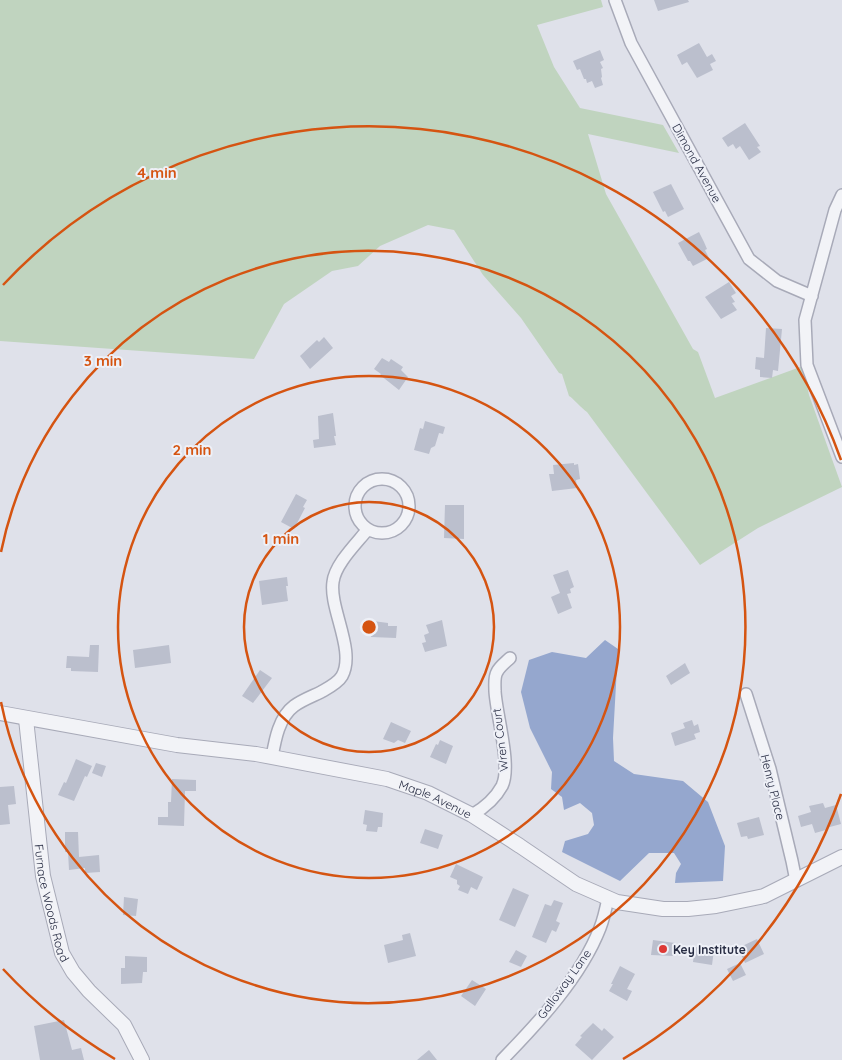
<svg xmlns="http://www.w3.org/2000/svg" width="842" height="1060" font-family="Quicksand,sans-serif">
	<rect width="100%" height="100%" fill="#dfe1ea"/>
	<path fill="#c0d4bf" d="M0,0H601L603,7L537,25L554,67L580,108L663,125L679,153L588,134L606,194L693,349L698,352L715,398L803,366L809,395L842,487L758,528L700,565L587,412C581,408 573,398 569,396L562,374L559,373L521,318L483,275L454,230L428,225L380,246L358,266L332,271L284,304L254,359L0,341Z"/>
	<path fill="#95a7ce" d="M605,640L618,649L613,738L614,761L634,774L683,781L708,802L725,846L723,881L675,883L676,873L681,864L674,853H649L620,881L562,852L565,841L588,834L594,825L592,813L580,803L564,810L562,797L551,789L552,772L530,728L521,692L529,660L552,652L586,658Z"/>
	<path fill="#bbbfcd" d="M654,0H688L689,2L658,11Z
		M699,43L707,57L712,54L716,61L710,64L713,70L697,78L687,62L682,65L677,55Z
		M600,50L604,60L600,62L603,68L601,69L602,77L601,78L603,85L595,88L592,81L587,83L586,79H584L580,69L577,70L573,61Z
		M745,123L760,146L757,147L761,152L749,160L740,146L736,149L733,144L728,147L722,138Z
		M671,184L684,209L668,217L665,211L663,212L653,192Z
		M699,232L704,242L707,249L705,250L709,258L693,266L690,261H688L678,243Z
		M729,282L736,293L731,296L735,302L732,303L737,310L721,319L705,297Z
		M766,328L782,329L778,371L773,370L772,378L760,377V370L755,369L756,357L764,358Z
		M324,337L333,348L310,369L300,356L317,340L319,342Z
		M382,358L389,362L391,359L403,367L401,370L408,377L399,390L380,375L381,374L374,369Z
		M333,413L336,436H334L336,445L314,448L313,440L319,439L318,416Z
		M425,421L445,427L443,434L439,433L435,446L431,448L429,454L414,450L420,428L423,429Z
		M574,463V465L578,464L580,479L576,480L577,488L552,491L549,474H554L553,465Z
		M296,494L307,500L303,507L305,508L294,529L281,522Z
		M445,505H464V539L444,538Z
		M568,570L574,587L570,589L571,593L567,594L572,608L558,614L551,597L560,593L553,575Z
		M287,577L288,586H286L288,601L262,605L259,581Z
		M442,620L447,646L425,652L422,643L426,642L424,635L429,633L426,625Z
		M373,621L388,623V626H397L396,638L371,637Z
		M90,645H99L98,672L71,671V668H66L67,656L89,657Z
		M169,645L171,663L135,668L133,650Z
		M685,663L690,673L671,685L666,676Z
		M260,670L272,678L253,703L242,696Z
		M692,720L694,726L698,724L700,732L694,734L696,739L675,746L671,733L685,728L683,723Z
		M391,722L411,731L405,743L398,740L394,743L383,739Z
		M440,740L453,746L446,764L430,757L436,744L438,745Z
		M76,759L92,766L87,777L85,776L74,801L58,795L64,782L66,783Z
		M96,763L106,766L102,777L92,773Z
		M172,779L196,780V791H185L184,826L158,825V817H168V802H171Z
		M14,786L16,804L8,805L10,824L0,825V787Z
		M823,803L825,808L836,805L841,824L826,828V830L815,833L812,824L801,827L798,816L811,812L809,806Z
		M365,810L383,813L382,827H378L377,832L366,831L367,825L363,824Z
		M759,817L764,835L748,839L747,836L741,837L737,823Z
		M425,829L443,835L438,849L420,843Z
		M65,832H78L79,857L99,855L100,872L85,873V868L69,870L68,852H65Z
		M456,864L483,877L477,890L471,887L468,894L458,890L460,886L457,884V880L450,877Z
		M513,888L529,895L515,927L499,920Z
		M124,897L138,899L136,916L123,915Z
		M554,900L563,903L556,921L560,923L556,932L552,930L546,943L532,937L545,904L551,906Z
		M410,933L416,956L388,963L384,945L403,940L402,935Z
		M757,939L764,954L745,963L738,948Z
		M653,940L675,943L674,956L651,955Z
		M695,947L714,950L712,965L693,962Z
		M516,950L527,956L521,967L509,962Z
		M125,956L147,957V972H143L142,983L121,984V968H125Z
		M740,963L746,975L733,981L727,969Z
		M620,966L635,974L627,989L632,991L627,1001L609,991L613,984H611Z
		M472,980L486,989L475,1006L461,996Z
		M64,1020L72,1050L81,1048L84,1060H40L34,1026Z
		M593,1023L602,1031L604,1028L614,1037L592,1060L575,1045L582,1037L580,1036Z
		M429,1050L437,1060H417Z"/>
	<g fill="none" stroke-linecap="round" stroke-linejoin="round">
		<g stroke="#a8aab8" stroke-width="14">
			<path id="minor" d="M615,0L631,43L749,259L777,281L812,296
				M842,195L835,210L805,320L807,365L842,457
				M355 506a27 27 0 1 1 54 0a27 27 0 1 1-54 0Z
				M746,694L770,769L792,861L796,881
				M272,757C275,740 279,717 294,706C302,700 313,696 321,692C328,688 338,683 342,676C356,651 329,608 333,582C335,564 357,543 368,529
				M472,815C484,808 495,799 502,786C512,766 496,714 495,691C495,684 494,677 497,672C500,666 506,662 510,658
				M502,1060C538,1023 581,977 600,928C604,918 606,908 608,898"/>
		</g>
		<g stroke="#a8aab8" stroke-width="16">
			<g id="tertiary">
				<path id="s1" d="M0,713L177,745L256,754L387,779L428,793L472,815L520,846L576,884L617,902L663,909H688L716,906L764,896L842,857"/>
				<path id="s2" d="M26,719L43,876L62,953L73,972L89,991L124,1025L142,1060"/>
			</g>
		</g>
		<use href="#minor" stroke="#f2f3f7" stroke-width="11"/>
		<use href="#tertiary" stroke="#f2f3f7" stroke-width="14"/>
	</g>
	<g fill="none" stroke="#d55411" stroke-width="2.5">
		<circle cx="369" cy="627" r="125"/>
		<circle cx="369" cy="627" r="251"/>
		<path d="M1 552A376 376 0 1 1 1 702"/>
		<path d="M841 794A501 501 0 0 1 623 1059M115 1059A501 501 0 0 1 3 969M3 285A501 501 0 0 1 841 460"/>
	</g>
	<circle fill="#dd3936" stroke="#eef0f7" stroke-width="2" cx="663" cy="949" r="5"/>
	<g text-anchor="middle" dominant-baseline="central" stroke-width="4" stroke-linejoin="round" paint-order="stroke">
		<g font-size="12" fill="#262b42" stroke="#eef0f7">
			<text transform="translate(697 163) rotate(61)">Dimond Avenue</text>
			<text transform="translate(500 740) rotate(-97)">Wren Court</text>
			<text transform="translate(773 787) rotate(76)">Henry Place</text>
			<text stroke="none"><textPath href="#s1" startOffset="445">Maple Avenue</textPath></text>
			<text stroke="none"><textPath href="#s2" startOffset="186">Furnace Woods Road</textPath></text>
			<text transform="translate(564 984) rotate(-54)">Galloway Lane</text>
		</g>
		<g font-size="12" font-weight="bold" fill="#262b42" stroke="#eef0f7" text-anchor="start">
			<text x="673" y="949">Key Institute</text>
		</g>
	</g>
	<circle cx="369" cy="627" r="8" fill="#d55411" stroke="#eef0f7" stroke-width="2.5"/>
	<g font-size="15" text-anchor="middle" font-weight="bold" fill="#d55411" stroke="#eef0f7" stroke-width="4" stroke-linejoin="round" paint-order="stroke">
		<text x="157" y="178">4 min</text>
		<text x="103" y="366">3 min</text>
		<text x="192" y="455">2 min</text>
		<text x="281" y="544">1 min</text>
	</g>
</svg>
